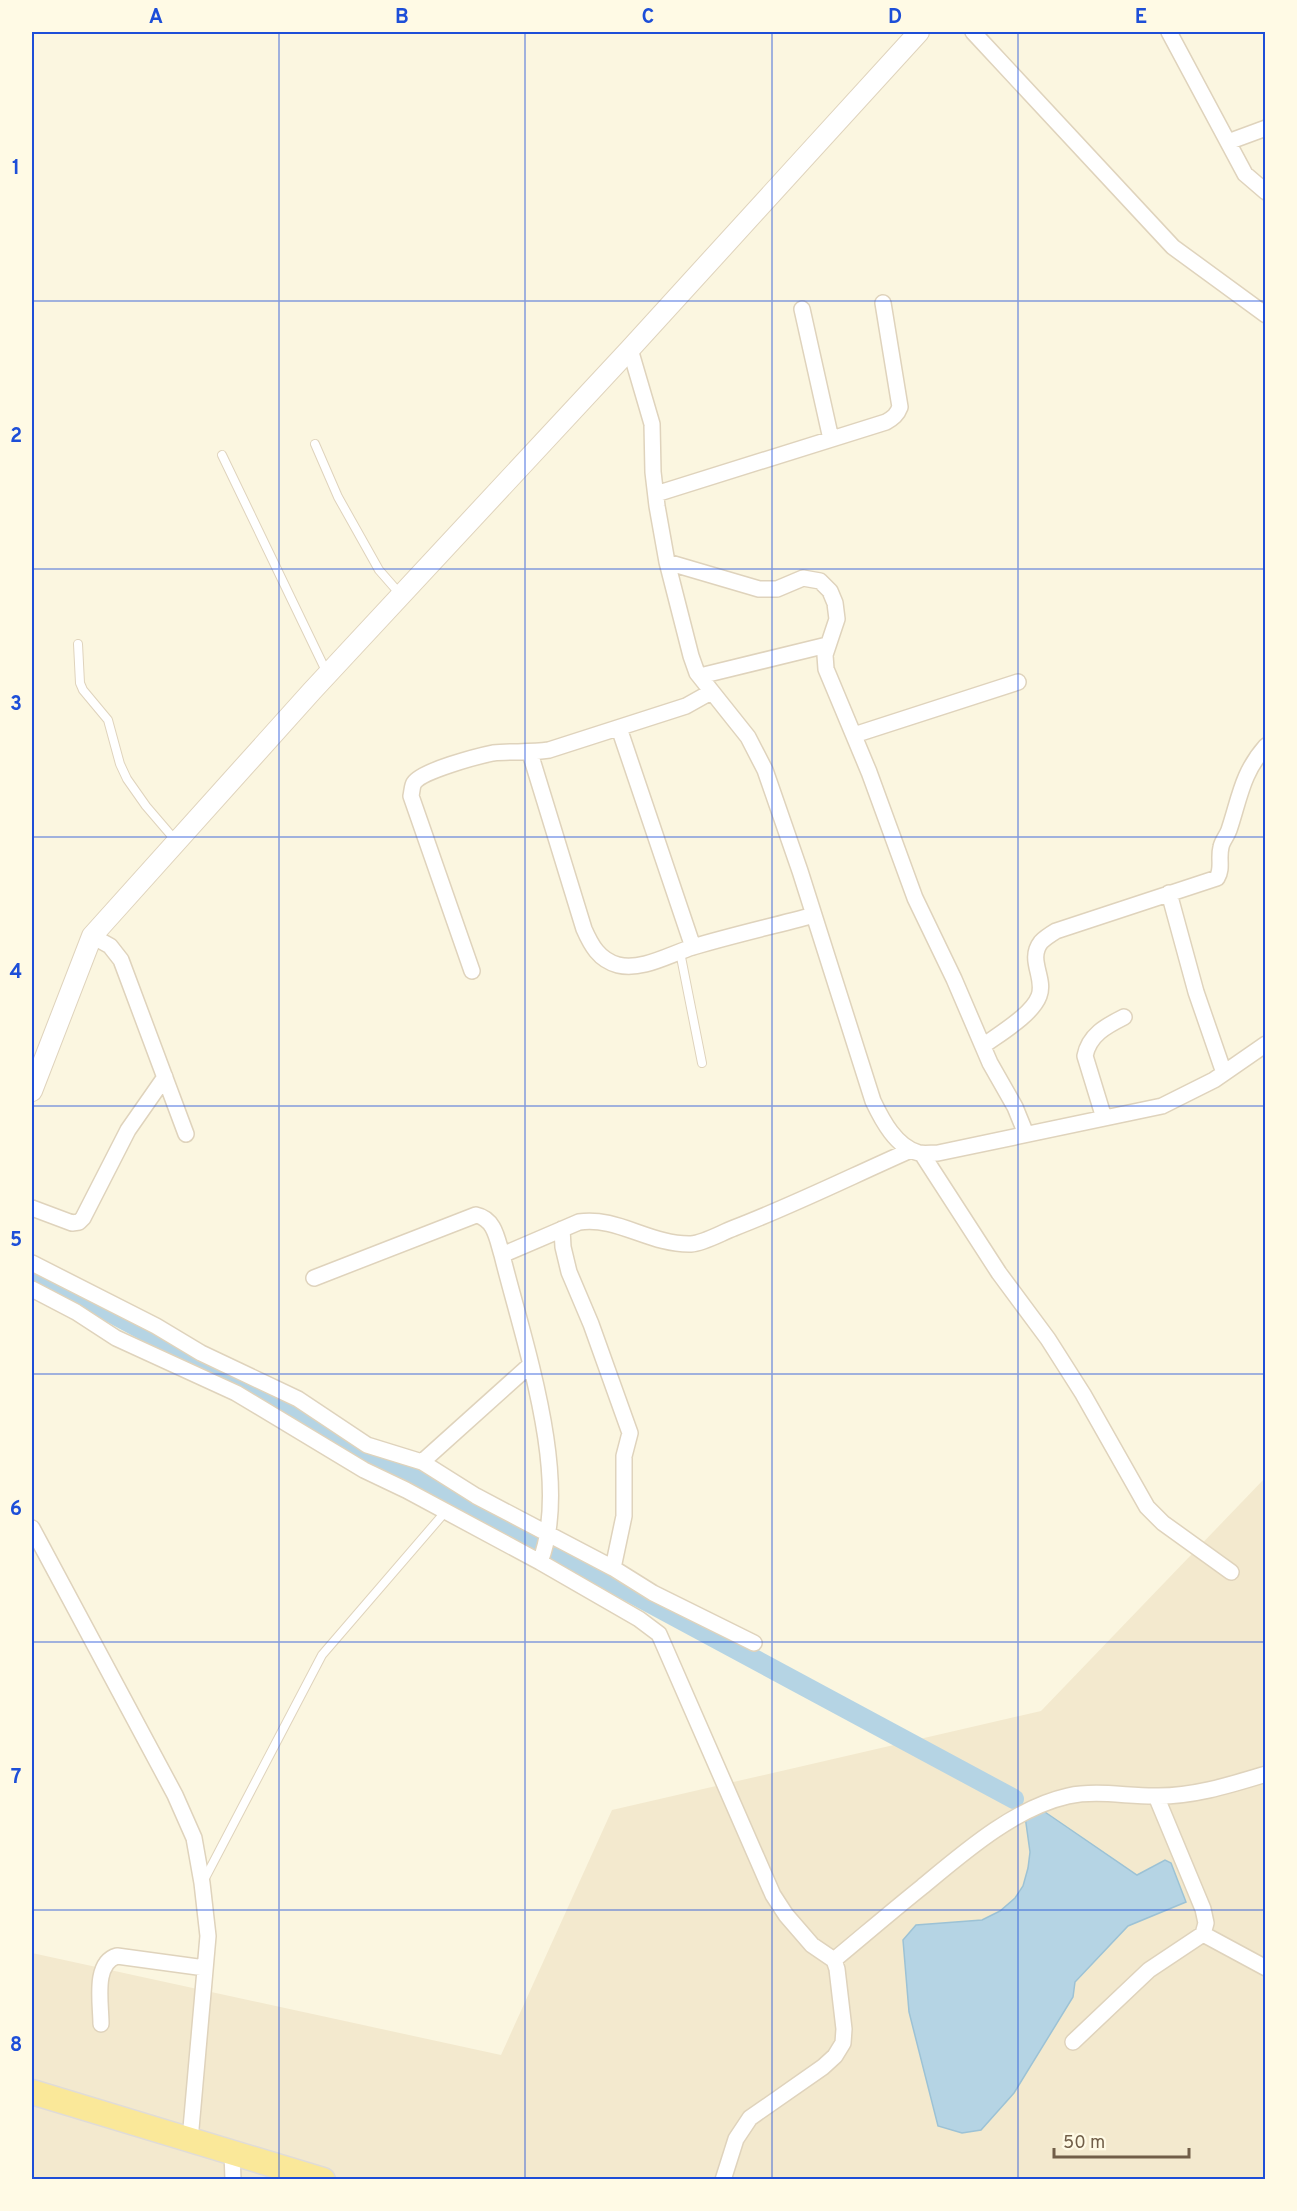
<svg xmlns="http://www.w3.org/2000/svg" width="1297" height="2211" font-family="Overpass,sans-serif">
	<rect width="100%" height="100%" fill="#fbf6e0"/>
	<path fill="#f3e9ce" d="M1265,1478V2179L32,2180V1953L501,2055L612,1810L1041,1711Z"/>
	<path fill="#b5d4e4" stroke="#9cc2d5" stroke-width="1.5" d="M1042,1810L1137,1875L1165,1860L1171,1863L1186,1902L1128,1926L1075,1982L1073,1997L1014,2093L981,2130L962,2133L938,2126L909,2012L903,1940L916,1925L982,1920L1000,1911L1015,1898L1023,1886L1028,1868L1030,1852L1025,1816Z"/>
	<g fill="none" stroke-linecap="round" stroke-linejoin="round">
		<path stroke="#b5d4e4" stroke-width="20" d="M39,1274L1014,1799"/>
		<g stroke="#dfd3bc" stroke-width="10">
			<path id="service" d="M315,444L338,497L379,570L400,594
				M222,455L327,673
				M78,644L80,683L83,690L108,720L120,764L127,779L146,806L176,841
				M680,952L702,1063
				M203,1882L322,1655L446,1511"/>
		</g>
		<g stroke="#dfd3bc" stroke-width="18">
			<path id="minor" d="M973,32L1173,247L1266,315
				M1169,32L1245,174L1266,192
				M1228,142L1266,128
				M802,309L831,439
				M630,349L652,424L653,472L657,506L667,562L691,656L697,673L748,737L765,770L800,871L873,1101C882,1120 896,1147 919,1153C925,1154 931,1153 938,1153L1162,1106L1214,1080L1266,1044
				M656,494L886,422C893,418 897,415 900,407L883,303
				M667,562L759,589H777L803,578L820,581L830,591L835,603L837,619L825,655L826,669L869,772L915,898L954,979L990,1063L1015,1107L1026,1134
				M700,676L827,645
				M619,728L693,947
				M854,735L1018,682
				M530,753L584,929C591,945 599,960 618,965C642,971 670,954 693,947C733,935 774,926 814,915
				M1169,893L1196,992L1224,1073
				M92,936L110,946L121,960L186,1134
				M472,971L411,796C412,792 412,786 414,783C421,771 478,756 493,753C512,751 530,753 549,750L686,706L711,692
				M983,1046C999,1034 1032,1015 1039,996C1046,978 1027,960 1041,942C1045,938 1051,934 1056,931L1217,878C1223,868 1218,859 1221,847C1222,841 1227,836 1229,830C1240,797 1242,773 1266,746
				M1104,1118L1085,1056C1089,1035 1106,1026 1124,1017
				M922,1154L999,1273L1048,1339L1083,1394L1147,1507L1163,1523L1231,1572
				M32,1208L72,1223L79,1222L83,1218L128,1130L165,1077
				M562,1229L563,1247L569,1272L591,1324L630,1433L624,1456V1516L613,1568
				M32,1263L156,1326L201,1353L298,1399L367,1445L422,1462L476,1496L613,1568L653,1593L754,1643
				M314,1278L476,1215C495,1219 497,1239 502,1255
				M32,1289L76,1312L116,1338L236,1393L364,1470L406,1490L540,1562L639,1619L659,1634L773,1895L786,1915L812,1945L834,1960L837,1969L844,2029L843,2043L835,2056L823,2067L750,2118L736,2139L723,2180
				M422,1462L530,1365
				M32,1528L175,1795L194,1838L202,1883L208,1936L190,2140
				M540,1562C572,1479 523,1340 502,1255L579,1222C617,1216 650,1245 691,1244C704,1243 721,1233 734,1228C794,1205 852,1176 911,1150
				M1203,1934L1266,1968
				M834,1960C863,1936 892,1911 922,1887C963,1853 1014,1808 1068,1796C1096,1790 1125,1796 1154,1796C1192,1797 1230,1785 1266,1774
				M101,2024C101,2003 93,1963 117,1956L205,1968
				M1073,2042L1149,1970L1203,1934L1206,1923L1203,1909L1156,1796
				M232,2152L233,2180"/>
		</g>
		<g stroke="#dfd3bc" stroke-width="22">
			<path id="tertiary" d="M32,1091L92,936L312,691L630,349L919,32"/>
		</g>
		<g stroke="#e0dcd7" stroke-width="27">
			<path id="primary" d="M32,2092L323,2180"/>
		</g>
		<use href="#service" stroke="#fff" stroke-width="8"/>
		<use href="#minor" stroke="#fff" stroke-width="15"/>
		<use href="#tertiary" stroke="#fff" stroke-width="20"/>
		<use href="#primary" stroke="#fae899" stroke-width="24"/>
	</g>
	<path fill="none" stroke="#1d4ed8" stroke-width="1.5" stroke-opacity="0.55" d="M279,32V2180M525,32V2180M772,32V2180M1018,32V2180M32,301H1266M32,569H1266M32,837H1266M32,1106H1266M32,1374H1266M32,1642H1266M32,1910H1266"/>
	<rect width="1297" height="2211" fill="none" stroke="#fffae5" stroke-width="66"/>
	<path d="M1054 2148v9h135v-9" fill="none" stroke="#715e48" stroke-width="3"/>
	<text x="1063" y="2148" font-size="18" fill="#715e48" stroke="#fffae5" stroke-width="4.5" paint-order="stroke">50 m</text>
	<rect x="33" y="33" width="1231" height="2145" fill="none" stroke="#1d4ed8" stroke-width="2"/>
	<g font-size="20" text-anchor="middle" font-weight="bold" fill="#1d4ed8">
		<text x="156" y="23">A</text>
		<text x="402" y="23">B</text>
		<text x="648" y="23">C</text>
		<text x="895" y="23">D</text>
		<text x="1141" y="23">E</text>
		<text x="16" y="174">1</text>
		<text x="16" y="442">2</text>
		<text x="16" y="710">3</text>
		<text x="16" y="978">4</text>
		<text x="16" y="1246">5</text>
		<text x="16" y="1515">6</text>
		<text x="16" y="1783">7</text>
		<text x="16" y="2051">8</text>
	</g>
</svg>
